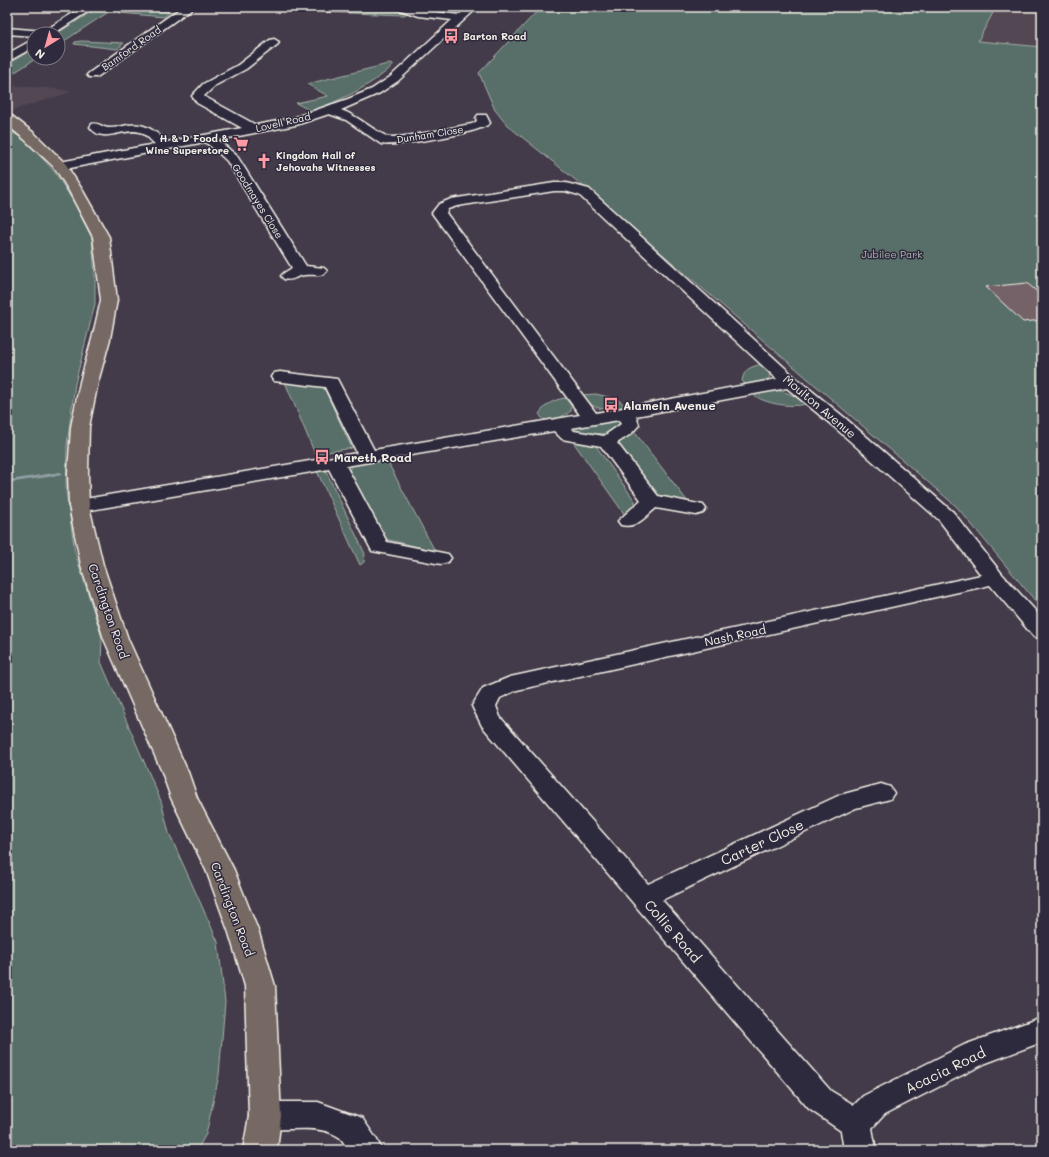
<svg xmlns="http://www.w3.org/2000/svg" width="1049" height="1157" font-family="Mali,sans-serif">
	<rect width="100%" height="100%" fill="#443b4a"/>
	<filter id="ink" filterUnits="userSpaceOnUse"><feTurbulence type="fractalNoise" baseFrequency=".025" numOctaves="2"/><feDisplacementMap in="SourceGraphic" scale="8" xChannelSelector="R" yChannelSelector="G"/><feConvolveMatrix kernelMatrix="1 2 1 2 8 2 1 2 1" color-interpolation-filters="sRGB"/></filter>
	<g filter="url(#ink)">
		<path fill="#534753" d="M996,7H1042V47L978,41Z
			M7,85L57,89L71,92L7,112Z"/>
		<path fill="#596e68" stroke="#a6b0a8" d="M99,7H116L58,45V34H56Z
			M284,7L341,10L360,7H394L400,11L408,13L404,15L322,12Z
			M541,7H996L978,41L1042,47V609L957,507L588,190L507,125L495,110L479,73Z
			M128,10L168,11L170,12L164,17L120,13L122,10Z
			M81,41L124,43L117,49L74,44L75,42Z
			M34,48V58H37L15,72H7V65Z
			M388,64L394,65C369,87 342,100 311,111L296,103L328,96L307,84Z
			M7,130L23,138L54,171L75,204L92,238L95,276V304L75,384L67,445L66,491L75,552L102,638L101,662L161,801L169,833L218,942L225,1002L219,1075L206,1134L197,1150H7Z
			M762,364L768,370L770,377L764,382L746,385L742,381C744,369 750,367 762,364Z
			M285,382L323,386L352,448L315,454Z
			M775,390C788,392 796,396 806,404C792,408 762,404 752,393Z
			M596,394L617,399L626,406C605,411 594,411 581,395Z
			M565,398L571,405V411C566,415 549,424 543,419C541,418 541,416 539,414C546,404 553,400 565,398Z
			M612,419L620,423L619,427C601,438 589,434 570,432V427Z
			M633,430L688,502L663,498L652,493L617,444L621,437Z
			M571,439L596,446L635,501L632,509L625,515Z
			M386,459L435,551L381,538L348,471L353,465Z
			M316,469L326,471L365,554L364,562L360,565Z"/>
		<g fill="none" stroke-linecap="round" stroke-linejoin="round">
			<path fill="#909ea4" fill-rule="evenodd" d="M60,472L62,473L63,474L62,475L7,483V481L9,480Z"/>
		</g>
		<path fill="#756269" stroke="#f4f1e8" d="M1027,283L1042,296V320L1023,322L986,287Z"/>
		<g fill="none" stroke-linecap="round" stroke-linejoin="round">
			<g stroke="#f4f1e8" stroke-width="3">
				<path id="minor" d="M83,7H95L53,34H34V36L7,34V28L44,31Z
					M182,7H194L97,77H89L87,75L89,73Z
					M397,7H411L420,10L459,15L467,7H478L398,81L380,93L341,110C360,117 369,128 386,136C396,141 457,126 472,124L477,121L476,118L478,115H486L490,123C483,133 394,147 381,144L346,120L329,114L296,125L218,140L237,156L306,266L324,268L327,271L324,274C318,276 312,274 305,275C297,275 293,282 284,279L281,276L284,273L292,268L227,161L214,149L205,142L60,170L55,169L53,166L55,163L60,162L155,144C150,140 146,134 140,132C124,127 102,145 90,127L92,124C99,122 102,128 109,128C116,128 122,126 128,125C145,122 155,131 167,142L242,128L197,103L192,96L203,84L238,65L270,40L274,39L279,42L278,44L246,69L216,85L204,96L205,97L256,125L293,118L348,99L372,89L390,77L452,20L418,16L398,9Z
					M34,39V47L7,62V54Z
					M554,183H566L589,189L796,378L845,418L953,512L1002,574L1042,618V639L1034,637L990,585L517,690L500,698L496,706L500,717L648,884L840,795L881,784L890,787L894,793L890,799L856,808L662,900L831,1091L854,1105L863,1096L964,1045L1042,1017V1042L986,1063L885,1114L872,1128L876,1150H844L841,1131L809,1109L482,726L472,706L483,688L510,677L981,575L939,520L833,426L787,388L636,416L639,425L631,434L617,443L658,496L703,505L706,509L703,513L696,515L656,508C645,517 636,529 621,525L618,521L641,500L601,446L562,439L554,431L346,466L387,542L448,554L451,558L448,562L441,564L372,551L329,469L79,512L72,510L69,506L72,502L79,500L357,453L325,387L274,381L271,377L274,373L280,372L337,379L374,450L580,415L432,213L439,204L451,199ZM554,191H565L579,195L777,379L596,413L446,213L448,209L457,206ZM619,420L621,424L604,436L574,431L571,428Z
					M265,1102H318L362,1118L377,1140L382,1150H348C346,1146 343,1140 339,1137C314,1121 281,1135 254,1126L249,1116L254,1106Z"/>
			</g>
			<g stroke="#f4f1e8" stroke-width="3">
				<path id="major" d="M7,115L12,116L34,133L65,163L83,191L109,237L117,300L110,339L98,382L89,427L88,473L89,506L103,565L128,639L188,772L197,798L234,870L259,933L275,986L281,1116L277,1150H243L249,1116L245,986L229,933L206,870L171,798L162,772L104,639L81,565L69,506L68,473L71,427L80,382L92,339L101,300L93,237L69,191L55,168L24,139L7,125Z"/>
			</g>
			<use href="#minor" fill="#2f2a3d" fill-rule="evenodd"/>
			<use href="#major" fill="#766964" fill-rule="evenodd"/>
		</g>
	</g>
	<defs>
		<g id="bus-bare" transform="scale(1.2)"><path d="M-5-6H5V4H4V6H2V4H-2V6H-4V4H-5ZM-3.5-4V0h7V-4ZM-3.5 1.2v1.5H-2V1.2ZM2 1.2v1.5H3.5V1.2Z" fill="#ff9aa2" stroke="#2f2a3d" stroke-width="2.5" paint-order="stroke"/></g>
		<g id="supermarket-bare" transform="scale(1.2)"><path d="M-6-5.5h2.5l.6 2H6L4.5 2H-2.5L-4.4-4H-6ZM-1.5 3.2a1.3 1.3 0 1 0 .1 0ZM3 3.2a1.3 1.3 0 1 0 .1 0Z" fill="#ff9aa2" stroke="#2f2a3d" stroke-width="2.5" paint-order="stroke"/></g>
		<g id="church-bare" transform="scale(1.2)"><path d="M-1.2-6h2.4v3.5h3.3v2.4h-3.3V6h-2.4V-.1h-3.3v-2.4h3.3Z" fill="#ff9aa2" stroke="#2f2a3d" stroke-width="2.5" paint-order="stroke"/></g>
	</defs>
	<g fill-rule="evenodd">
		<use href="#bus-bare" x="451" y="36"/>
		<use href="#supermarket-bare" x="241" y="144"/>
		<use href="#church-bare" x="264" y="161"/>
		<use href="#bus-bare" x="611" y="405"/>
		<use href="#bus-bare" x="322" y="457"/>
	</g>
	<g text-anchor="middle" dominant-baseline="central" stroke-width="3" stroke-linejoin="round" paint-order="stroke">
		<g font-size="10" font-weight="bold" fill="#f4f1e8" stroke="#2f2a3d" text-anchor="start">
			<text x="463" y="36">Barton Road</text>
			<text x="229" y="138" text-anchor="end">H &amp; D Food &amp;<tspan x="229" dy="12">Wine Superstore</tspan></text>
			<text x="276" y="155">Kingdom Hall of<tspan x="276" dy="12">Jehovahs Witnesses</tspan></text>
		</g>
		<g font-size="10" fill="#f4f1e8" stroke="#2f2a3d">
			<text transform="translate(131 48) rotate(-35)">Bamford Road</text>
			<text transform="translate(283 122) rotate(-13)">Lovell Road</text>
			<text transform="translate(430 134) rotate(-9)">Dunham Close</text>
			<text transform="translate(258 201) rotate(58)">Goodmayes Close</text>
		</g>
		<g font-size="10" fill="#aeb6ae" stroke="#2f2a3d">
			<text x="892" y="254">Jubilee Park</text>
		</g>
		<g font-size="12" font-weight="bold" fill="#f4f1e8" stroke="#2f2a3d" text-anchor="start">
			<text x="623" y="405">Alamein Avenue</text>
			<text x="334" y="457">Mareth Road</text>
		</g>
		<g font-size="12" fill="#f4f1e8" stroke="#2f2a3d">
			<text transform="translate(820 406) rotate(40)">Moulton Avenue</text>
			<text transform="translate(109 611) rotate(71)">Cardington Road</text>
			<text transform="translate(735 635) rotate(-12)">Nash Road</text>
			<text transform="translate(233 909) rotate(69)">Cardington Road</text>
		</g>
		<g font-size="14" fill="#f4f1e8" stroke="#2f2a3d">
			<text transform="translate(762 842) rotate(-25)">Carter Close</text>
			<text transform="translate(673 931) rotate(49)">Collie Road</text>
			<text transform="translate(945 1070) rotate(-26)">Acacia Road</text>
		</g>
	</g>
	<rect width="1049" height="1157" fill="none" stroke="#2f2a3d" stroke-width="24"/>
	<rect x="12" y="12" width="1025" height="1133" fill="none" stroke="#f4f1e8" stroke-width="1.5" filter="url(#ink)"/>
	<g transform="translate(46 46) rotate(217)"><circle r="19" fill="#2f2a3d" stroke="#7e7a81"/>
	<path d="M0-3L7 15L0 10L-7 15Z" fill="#ff9aa2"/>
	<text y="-6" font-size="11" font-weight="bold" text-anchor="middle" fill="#f4f1e8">N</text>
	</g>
</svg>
